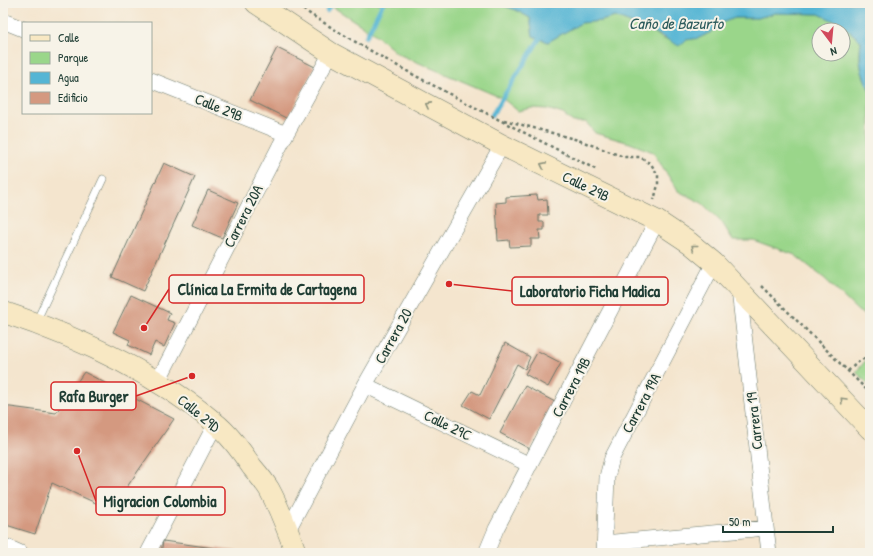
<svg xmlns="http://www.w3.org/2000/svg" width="873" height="556" font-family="'Patrick Hand',sans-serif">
	<rect width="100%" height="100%" fill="#f7f3e8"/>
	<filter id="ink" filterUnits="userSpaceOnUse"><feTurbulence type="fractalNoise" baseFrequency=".025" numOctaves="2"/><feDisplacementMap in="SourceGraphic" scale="8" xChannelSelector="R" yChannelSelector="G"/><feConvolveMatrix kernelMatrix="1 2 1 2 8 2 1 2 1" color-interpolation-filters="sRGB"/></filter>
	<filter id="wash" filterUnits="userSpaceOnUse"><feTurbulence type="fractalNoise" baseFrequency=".012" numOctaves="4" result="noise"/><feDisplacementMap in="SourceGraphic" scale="16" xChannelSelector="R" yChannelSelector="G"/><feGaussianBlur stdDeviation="0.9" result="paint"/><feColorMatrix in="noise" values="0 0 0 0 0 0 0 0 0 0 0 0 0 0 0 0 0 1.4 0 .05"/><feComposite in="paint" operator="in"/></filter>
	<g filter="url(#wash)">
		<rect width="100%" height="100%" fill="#f4e5ce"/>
		<path fill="#9ad68a" stroke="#5c8a5f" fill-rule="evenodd" d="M327,3H495L516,10L530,18L533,36L548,42L581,23L601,21L615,17L654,32L663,39L686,40L699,38L711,32L718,24L735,18H758L775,13L819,14L841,24L861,41C858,62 860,71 870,91V318L858,311L824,278L795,255L753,240H733L723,224L702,203L678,191L653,152L630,143L595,133L586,122H573L563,114L547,109L532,108L518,111L502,98L398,54L376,35ZM819,30H843V54H819Z
			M870,358V386L856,372L867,359Z"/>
		<path fill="#55b5d4" stroke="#3a7984" d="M495,3H870V91C860,71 859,62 861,41L841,24L819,14L775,13L758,18H735L718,24L711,32L699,38L686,40L679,46L654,32L615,17L601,21L581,23L548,42L533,36L530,18L516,10Z"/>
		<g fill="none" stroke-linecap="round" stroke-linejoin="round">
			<path stroke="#55b5d4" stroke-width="4.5" d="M327,11L331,3
				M366,37L383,3
				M492,115L540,38"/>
		</g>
		<g id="blocks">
			<path fill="#d49980" d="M277,48L315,67L288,119L250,100Z
				M164,163L195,177L143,291L112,277Z
				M208,190L238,203L222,238L192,225Z
				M537,195L538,200L547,199L548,215H539V222H544V230H539L540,239H531V246L510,247L509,240L498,241L496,203L506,202V197Z
				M131,295L170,313L167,320L175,323L164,347L155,342L149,355L128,345L130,340L113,332Z
				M505,343L530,357L525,369L517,364L489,419L463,405L472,391L480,395Z
				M538,351L561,363L548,387L525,374Z
				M84,372L174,419L111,510L52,483L35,534L3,524V406L56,413Z
				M525,386L555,402L530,449L500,433Z
				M163,541L243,552V553H161Z"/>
		</g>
	</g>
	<g filter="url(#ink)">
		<use href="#blocks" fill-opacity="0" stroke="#6a786a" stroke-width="1"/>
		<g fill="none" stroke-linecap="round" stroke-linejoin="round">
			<g stroke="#6a786a" stroke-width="8">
				<path id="lane" d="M36,322L103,179"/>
			</g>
			<g stroke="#6a786a" stroke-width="16">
				<path id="street" d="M3,21L23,29
					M151,80L286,134
					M739,290L769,553
					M158,381L286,134L331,53
					M365,385L530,465
					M288,530L365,385L502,145
					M604,543L766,528
					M3,545L21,553
					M148,553L216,423
					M486,553L496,529L657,221
					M604,553L607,477L612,458L714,263"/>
			</g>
			<g stroke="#6a786a" stroke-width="22">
				<path id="secondary" d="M256,3L331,53L502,145L657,221L690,243L714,263L870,429
					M3,312C78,337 154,372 215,423C229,434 242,452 252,467C258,474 264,481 269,489C280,509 288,531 296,553"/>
			</g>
			<path stroke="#6a786a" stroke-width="2.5" stroke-dasharray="3 3" stroke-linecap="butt" d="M293,3C390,67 495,117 597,170
				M504,120L578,140L624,157H640L651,164L658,175V185L654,200
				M762,286L870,393
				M848,371L857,363L870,355"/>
			<use href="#lane" stroke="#fff" stroke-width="7"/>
			<use href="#street" stroke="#fff" stroke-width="15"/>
			<use href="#secondary" stroke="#f8e8c3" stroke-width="21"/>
		</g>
		<defs><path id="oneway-chevron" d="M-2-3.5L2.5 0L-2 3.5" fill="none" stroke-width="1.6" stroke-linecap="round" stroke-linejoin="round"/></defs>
		<g stroke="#8c927c">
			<use href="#oneway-chevron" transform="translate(428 105) rotate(-152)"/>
			<use href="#oneway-chevron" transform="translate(543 165) rotate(-154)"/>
			<use href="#oneway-chevron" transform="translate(694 247) rotate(-141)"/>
			<use href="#oneway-chevron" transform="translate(843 400) rotate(-133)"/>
		</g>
	</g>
	<g text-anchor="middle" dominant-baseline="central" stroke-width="4" stroke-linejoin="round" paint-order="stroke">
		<g font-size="15" fill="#1f3d34" stroke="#f7f3e8">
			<text transform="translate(219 107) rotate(22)">Calle 29B</text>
			<text transform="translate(586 186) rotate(26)">Calle 29B</text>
			<text transform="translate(243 216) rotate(-63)">Carrera 20A</text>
			<text transform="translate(393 336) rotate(-61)">Carrera 20</text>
			<text transform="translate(571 387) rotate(-62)">Carrera 19B</text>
			<text transform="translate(641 403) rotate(-62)">Carrera 19A</text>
			<text transform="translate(199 413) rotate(39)">Calle 29D</text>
			<text transform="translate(754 421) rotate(-96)">Carrera 19</text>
			<text transform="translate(448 425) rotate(26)">Calle 29C</text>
		</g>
		<g font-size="16" font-style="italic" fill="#2c5b5c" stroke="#f7f3e8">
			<text x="676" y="23">Caño de Bazurto</text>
		</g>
	</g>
	<path fill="none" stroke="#d62828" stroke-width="1.5" d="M144 328L169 289M449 284L512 291M192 376L136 396M77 451L96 501"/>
	<g fill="#d62828" stroke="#f7f3e8" stroke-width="1.5">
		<circle cx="144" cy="328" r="4"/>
		<circle cx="449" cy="284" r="4"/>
		<circle cx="192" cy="376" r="4"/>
		<circle cx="77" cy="451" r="4"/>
	</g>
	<g fill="#f7f3e8" stroke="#d62828" stroke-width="1.5">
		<rect x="169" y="275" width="195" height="28" rx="4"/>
		<rect x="512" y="277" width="156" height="28" rx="4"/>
		<rect x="51" y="382" width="85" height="28" rx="4"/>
		<rect x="96" y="487" width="129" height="28" rx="4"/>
	</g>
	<g font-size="16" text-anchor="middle" font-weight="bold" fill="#1f3d34">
		<text x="267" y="295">Clínica La Ermita de Cartagena</text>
		<text x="590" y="297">Laboratorio Ficha Madica</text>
		<text x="94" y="402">Rafa Burger</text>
		<text x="160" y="507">Migracion Colombia</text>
	</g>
	<rect width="873" height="556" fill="none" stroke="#f7f3e8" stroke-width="16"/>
	<rect x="22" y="22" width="130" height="92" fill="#f7f3e8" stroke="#a1aaa0"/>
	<rect x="30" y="35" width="20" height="6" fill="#f8e8c3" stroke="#a1aaa0"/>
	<text x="58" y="42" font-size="12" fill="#1f3d34">Calle</text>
	<rect x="30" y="52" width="20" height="12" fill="#9ad68a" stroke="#a1aaa0"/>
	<text x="58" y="62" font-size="12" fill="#1f3d34">Parque</text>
	<rect x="30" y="72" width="20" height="12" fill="#55b5d4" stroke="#a1aaa0"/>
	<text x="58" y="82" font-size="12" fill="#1f3d34">Agua</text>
	<rect x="30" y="92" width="20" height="12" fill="#d49980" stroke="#a1aaa0"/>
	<text x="58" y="102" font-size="12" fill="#1f3d34">Edificio</text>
	<g transform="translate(831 42) rotate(164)"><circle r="19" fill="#f7f3e8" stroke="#a1aaa0"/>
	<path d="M0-3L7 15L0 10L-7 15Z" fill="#d1495b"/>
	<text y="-6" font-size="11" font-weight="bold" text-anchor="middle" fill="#1f3d34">N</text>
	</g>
	<path d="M723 526v6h110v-6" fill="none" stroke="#1f3d34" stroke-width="2"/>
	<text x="729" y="526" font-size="12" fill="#1f3d34" stroke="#f7f3e8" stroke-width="3" paint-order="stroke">50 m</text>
</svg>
